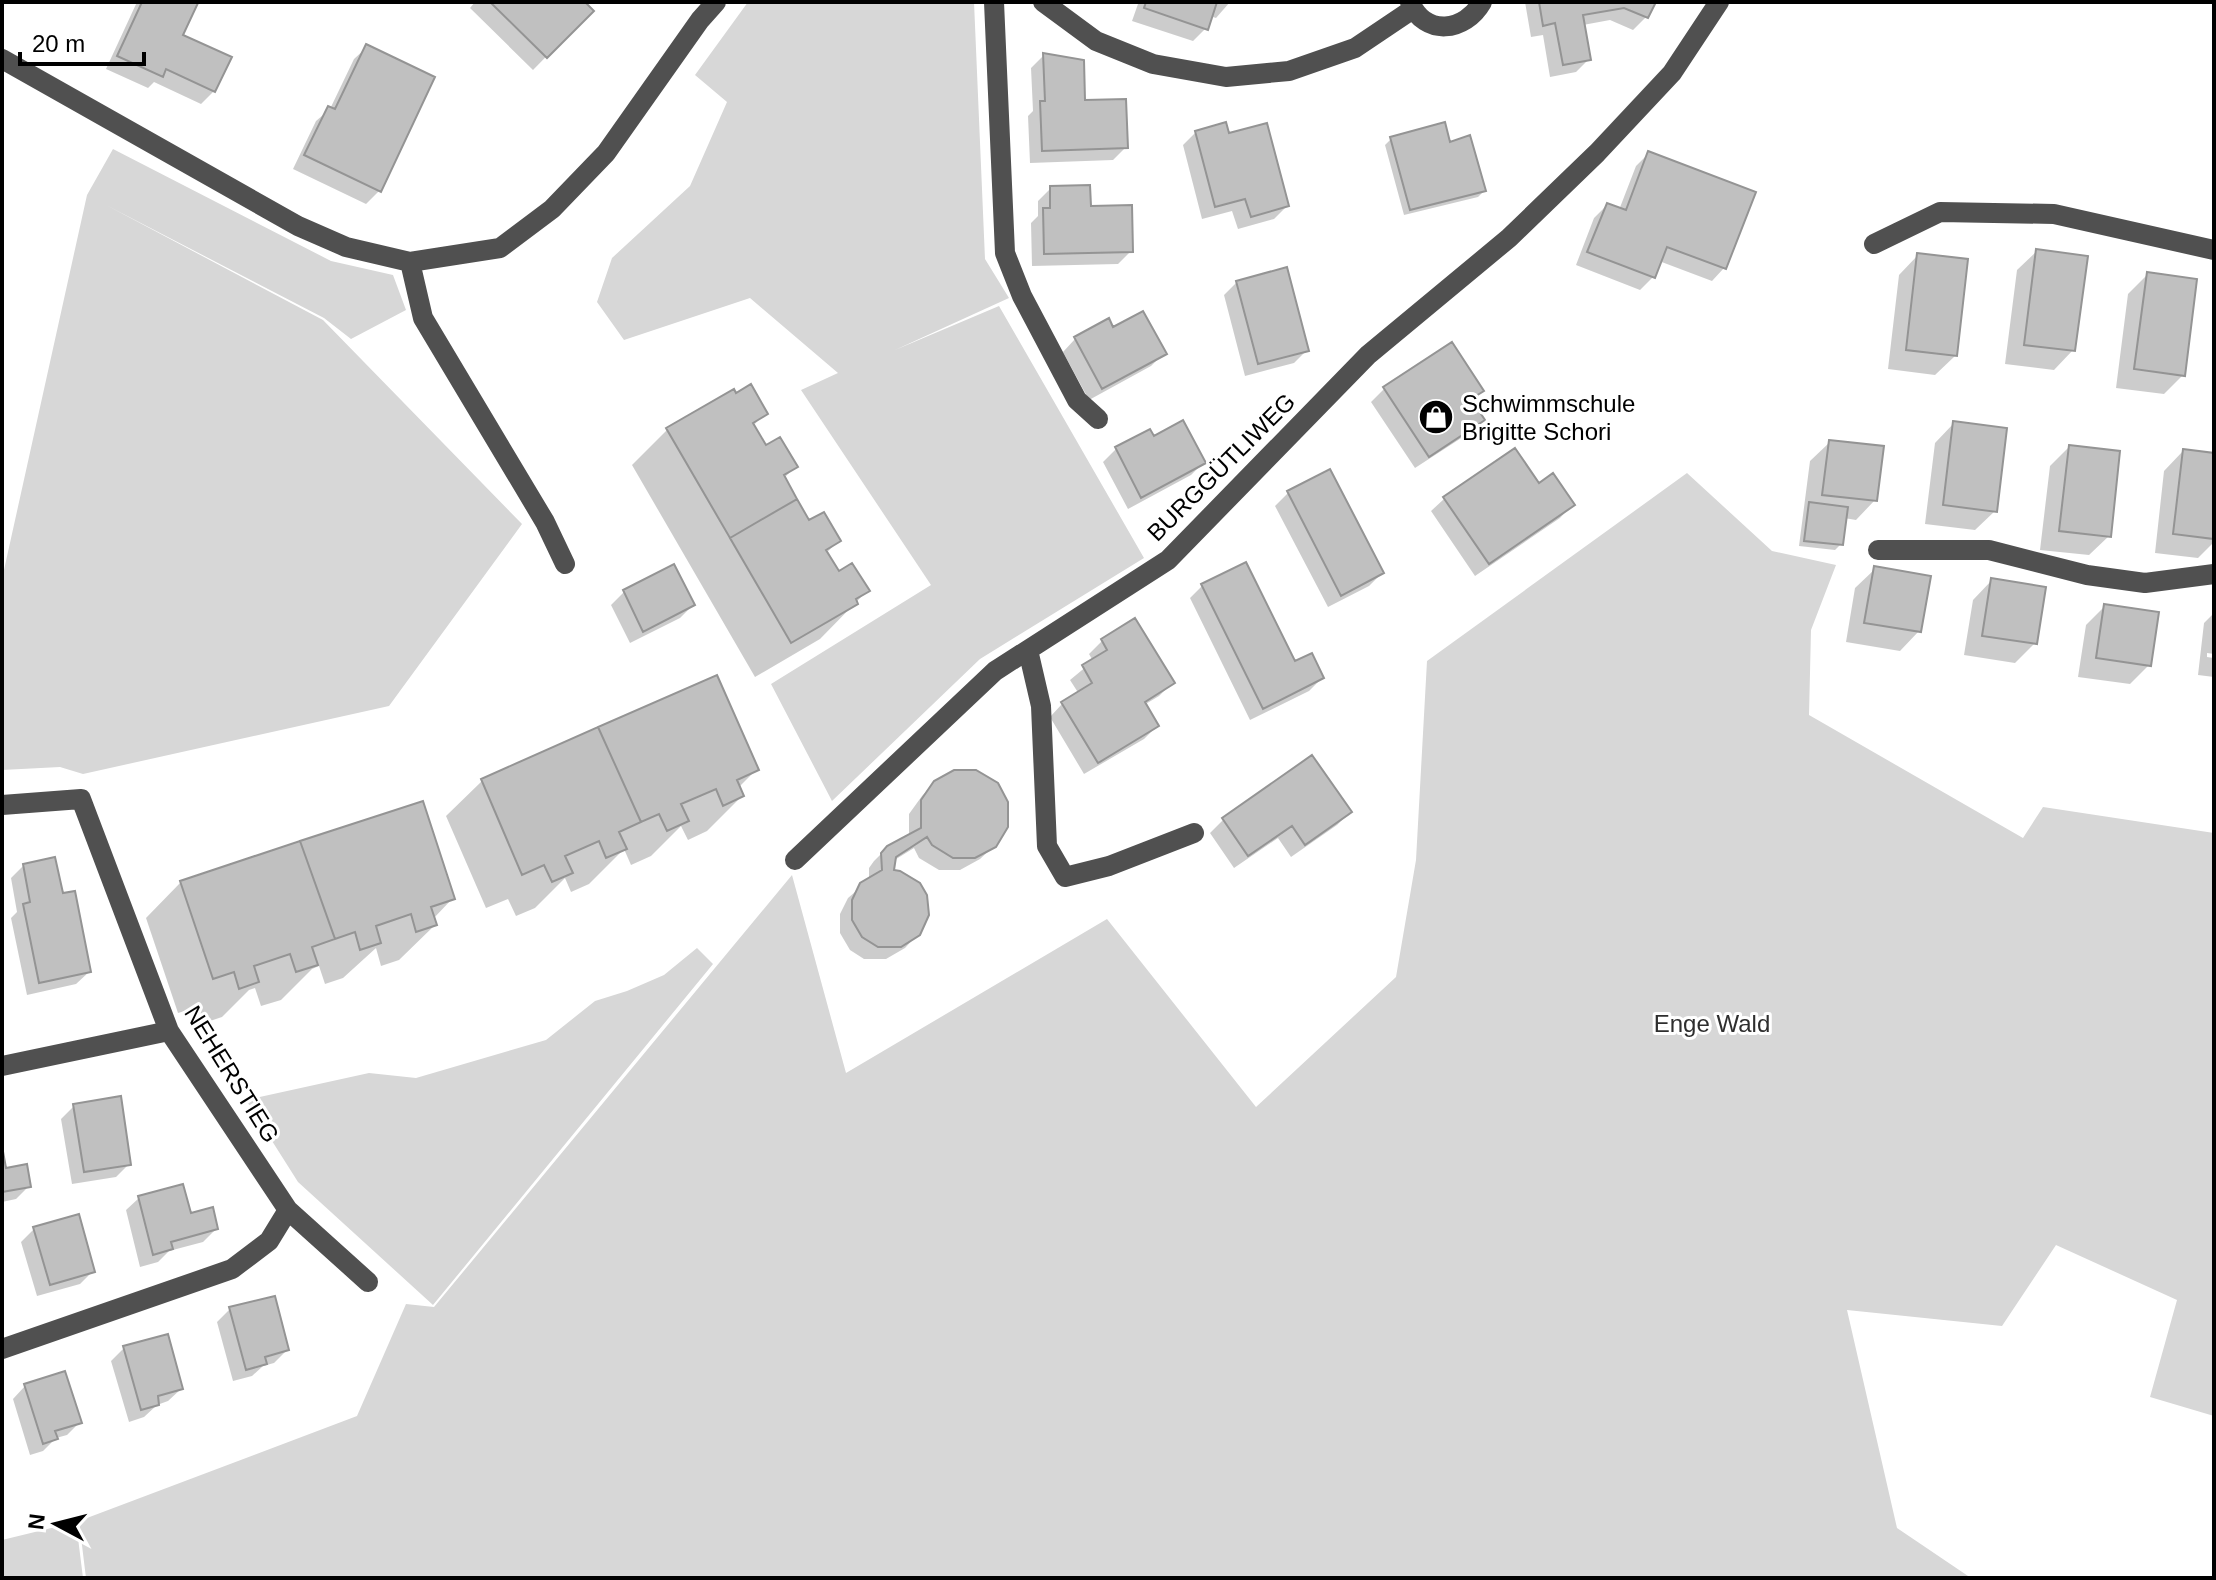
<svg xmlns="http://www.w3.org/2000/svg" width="2216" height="1580" font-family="Arial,sans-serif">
	<rect width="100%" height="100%" fill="#fff"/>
	<path fill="#d7d7d7" d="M748,2H974L985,259L1009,298L895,350L999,306L1144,558L980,659L832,801L771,684L931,585L801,390L838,373L750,298L624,340L597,302L612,258L690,186L727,102L695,75Z
		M113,149L331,261L393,275L406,310L351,339L324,318L106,205L323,320L522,524L389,706L83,774L60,767L2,770V579L87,195Z
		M1687,473L1772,551L1836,565L1811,630L1809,715L2023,838L2043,807L2214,833V1416L2150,1397L2177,1300L2056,1245L2002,1326L1847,1310L1897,1528L1971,1578H86L79,1521L357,1416L406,1304L434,1307L792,875L846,1073L1107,919L1256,1107L1396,977L1416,860L1427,661Z
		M697,948L713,964L433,1305L298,1182L246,1100L369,1073L416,1078L546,1040L595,1001L627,991L664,975Z
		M76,1522L83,1578H2V1540Z"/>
	<path fill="#0003" d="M137,2L195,4L180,36L214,91L201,104L154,82L148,88L106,69Z
		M475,2H582L591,11L533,70L470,8Z
		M1134,2H1230L1216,18L1210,16L1206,28L1193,41L1132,21L1138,4Z
		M1525,2H1653L1646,17L1633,30L1610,20L1583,25L1589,59L1576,72L1550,77L1543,35L1531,37Z
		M367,47L379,191L366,204L293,169L316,121L330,109L354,59Z
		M1044,55L1126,147L1113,160L1030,163L1028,116L1033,111L1031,68Z
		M1196,132L1228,135L1287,206L1274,219L1238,229L1232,211L1202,219L1183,145Z
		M1391,139L1448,145L1484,191L1478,197L1404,215L1385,145Z
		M1649,153L1724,268L1712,281L1659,261L1653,277L1640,290L1576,265L1594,218L1607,205L1619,210L1636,166Z
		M1051,188L1089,208L1131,251L1118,264L1032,266L1031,223L1038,216V201Z
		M2037,251L2073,350L2054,370L2005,364L2017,270Z
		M1918,255L1955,356L1935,375L1888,369L1899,275Z
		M2148,274L2183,375L2164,394L2116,388L2128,294Z
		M1237,282L1307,350L1294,363L1245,376L1224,295Z
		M1113,330L1164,353L1151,366L1089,400L1063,352L1075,339Z
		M1384,389L1482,390L1470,402L1482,420L1469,433L1415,468L1371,402Z
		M765,413L753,426L765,448L795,467L783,479L809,523L839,541L826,553L838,574L867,591L820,639L755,677L632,465L667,430Z
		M1954,423L1995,511L1975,530L1925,524L1935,443Z
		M1149,431L1153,438L1203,463L1191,475L1128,509L1103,462L1116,449Z
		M1830,442L1875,500L1856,520L1844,518L1841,544L1835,550L1799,546L1810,461Z
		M2069,447L2109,536L2089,555L2040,550L2050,466Z
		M1515,450L1538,486L1572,505L1560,518L1475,576L1431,511L1444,499Z
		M2183,451L2214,455V542L2198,558L2155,553L2164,471Z
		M1329,472L1382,573L1369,586L1328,607L1275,506L1288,493Z
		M673,567L693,605L680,618L630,643L611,605L624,592Z
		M1875,569L1919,631L1900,651L1846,642L1855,588Z
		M1992,580L2035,643L2015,663L1964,655L1973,600Z
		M1203,585L1294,663L1322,678L1309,691L1250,720L1190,598Z
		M2105,606L2149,665L2130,684L2078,677L2086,625Z
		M2214,613V654L2207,653V657L2214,658V677L2198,675L2204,623Z
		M1134,621L1172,683L1159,696L1144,705L1157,726L1144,739L1084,774L1050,717L1062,704L1079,694L1070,680L1093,661L1089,654L1102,641Z
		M716,677L757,769L738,788L742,796L707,831L688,840L681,826L651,856L631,865L624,849L589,884L571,892L565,878L535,908L516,916L508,899L486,908L446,816L482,781Z
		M1312,758L1350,812L1337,825L1291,857L1278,838L1234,868L1210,833L1223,820Z
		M935,782L994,846L980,859L960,870H939L919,858L914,848L893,861L892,872L918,934L905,948L886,959H864L850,950L840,933V914L848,898L869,880V868L874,861L888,847L909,836V814L922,796Z
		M24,865L62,896L89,972L76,984L27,995L11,918L17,912L11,878Z
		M181,882L452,899L433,919L435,925L399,960L381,966L376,948L343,978L325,984L319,966L312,969L281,1000L261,1006L255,988L249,990L222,1017L204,1023L198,1007L178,1013L146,918Z
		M74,1106L129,1164L116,1177L72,1184L61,1119Z
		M2,1157L4,1170L29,1186L16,1199L2,1202Z
		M139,1198L190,1215L216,1229L203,1242L169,1251L158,1262L140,1267L126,1210Z
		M34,1229L93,1271L80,1284L37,1296L21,1242Z
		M230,1309L287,1350L274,1363L263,1366L252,1376L233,1381L217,1322Z
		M124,1348L181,1389L168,1401L157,1405L144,1417L129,1422L111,1361Z
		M25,1386L80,1422L67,1435L56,1438L43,1451L30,1455L13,1399Z"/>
	<path fill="#c0c0c0" stroke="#949494" stroke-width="2" d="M142,2L198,3L183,35L232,57L215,92L166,69L163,77L117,56Z
		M490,2H585L594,11L547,58Z
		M1146,2H1217L1208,30L1144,8Z
		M1539,2H1656L1648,18L1624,8L1583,15L1591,60L1563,65L1555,23L1543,26Z
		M366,44L435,77L381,192L304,155L328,106L335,109Z
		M1043,53L1084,60L1085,100L1126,99L1128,148L1042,151L1040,101H1045Z
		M1226,122L1229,133L1267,123L1289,206L1251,217L1245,199L1215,207L1195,131Z
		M1445,122L1450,142L1470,135L1486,191L1410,210L1390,137Z
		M1648,151L1756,192L1726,269L1667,247L1655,278L1587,252L1607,203L1626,210Z
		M1090,185L1091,206L1132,205L1133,252L1044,254L1043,208H1050V186Z
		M2036,249L2088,256L2075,351L2024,345Z
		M1917,253L1968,259L1957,356L1906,350Z
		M1287,267L1309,351L1258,364L1236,281Z
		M2147,272L2197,279L2185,376L2134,369Z
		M1143,311L1167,354L1102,389L1074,337L1109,318L1113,327Z
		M1452,342L1484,391L1471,399L1485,420L1429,457L1383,387Z
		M751,384L768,414L753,423L766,445L780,437L798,467L784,475L797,499L730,538L666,428L734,389L736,393Z
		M1183,420L1206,463L1141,498L1115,447L1150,429L1154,436Z
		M1953,421L2007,428L1997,512L1943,505Z
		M1829,440L1884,446L1877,501L1822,495Z
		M2069,445L2120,451L2111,537L2059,531Z
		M1515,448L1539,483L1553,473L1575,505L1489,564L1443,497Z
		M2183,449L2214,453V539L2173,534Z
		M1330,469L1384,573L1341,596L1287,491Z
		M797,499L809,520L824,512L841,541L826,550L839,571L852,563L870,591L856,599L858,604L791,643L730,538Z
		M1809,502L1848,507L1843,545L1804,541Z
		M1246,562L1295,661L1312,653L1324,678L1263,709L1201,584Z
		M674,564L695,605L643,632L623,590Z
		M1874,566L1931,576L1921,632L1864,623Z
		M1991,578L2046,587L2037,644L1982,636Z
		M2104,604L2159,612L2151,666L2096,658Z
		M1135,618L1175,683L1145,702L1159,726L1098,763L1061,702L1092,683L1082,665L1107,650L1101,639Z
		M717,675L759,770L737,780L744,796L723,806L716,789L681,804L689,821L667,831L659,814L641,822L598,727Z
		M598,727L641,822L619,832L627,849L606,858L599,841L565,856L573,873L552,882L544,865L522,875L481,779Z
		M1312,755L1352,812L1305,845L1292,826L1248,856L1222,818Z
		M954,770H976L998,783L1008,802V827L996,847L975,858H953L932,845L927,837L896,857L894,870L900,871L920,883L927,895L929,915L920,935L901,947H878L862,937L852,920V900L860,883L882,870L881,853L887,846L921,828V800L934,781Z
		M423,801L455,899L431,907L437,925L416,932L411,914L376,926L381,943L360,950L355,932L335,939L300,841Z
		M300,841L335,939L312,947L318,965L296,972L290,954L254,966L259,982L239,989L234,972L213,979L180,881Z
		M55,857L63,893L75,891L91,972L39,983L23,904L30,902L23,864Z
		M121,1096L131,1165L84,1172L73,1104Z
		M2,1146L6,1168L27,1164L31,1187L2,1192Z
		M183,1184L191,1213L213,1207L218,1229L171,1242L173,1249L153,1255L138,1196Z
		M79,1214L95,1272L50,1285L33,1227Z
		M275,1296L289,1350L265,1357L267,1364L246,1370L229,1307Z
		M168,1334L183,1389L158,1396L159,1405L141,1410L123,1346Z
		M65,1371L82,1423L55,1431L58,1439L43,1444L24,1384Z"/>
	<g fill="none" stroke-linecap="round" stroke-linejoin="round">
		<path stroke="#505050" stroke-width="20" d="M994,2L1005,253L1022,296L1077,400L1098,419
			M1043,2L1096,41L1153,64L1226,77L1289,71L1355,48L1413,9
			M1410,2C1425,37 1465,32 1482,2
			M2,59L298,226L346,247L410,262L500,248L552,209L606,153L700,20L716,2
			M1874,244L1940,212L2054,214L2214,250
			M410,262L423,318L545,522L565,564
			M1878,550H1989L2087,575L2145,583L2214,574
			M1028,650L1041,706L1047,846L1065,877L1109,866L1194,833
			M2,805L81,799L169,1031L288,1210L368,1282
			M795,860L995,671L1168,560L1368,355L1509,238L1597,153L1672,73L1719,2
			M2,1066L169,1031
			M2,1349L232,1269L269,1241L288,1210"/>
	</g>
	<defs>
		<g id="shop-disc" transform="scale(1.8)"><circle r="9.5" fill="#000" stroke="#fff"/><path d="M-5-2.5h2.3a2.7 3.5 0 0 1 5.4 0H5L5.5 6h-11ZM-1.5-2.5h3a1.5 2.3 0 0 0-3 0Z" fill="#fff"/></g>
	</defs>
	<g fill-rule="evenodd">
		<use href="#shop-disc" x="1436" y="417"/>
	</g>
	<g text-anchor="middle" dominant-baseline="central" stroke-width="6" stroke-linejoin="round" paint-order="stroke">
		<g font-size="24" fill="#000" stroke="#fff" text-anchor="start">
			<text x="1462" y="403">Schwimmschule<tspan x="1462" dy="28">Brigitte Schori</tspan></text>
		</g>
		<g font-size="24" fill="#000" stroke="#fff">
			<text transform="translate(1221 467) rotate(-45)">BURGGÜTLIWEG</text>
			<text transform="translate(232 1074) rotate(58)">NEHERSTIEG</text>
		</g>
		<g font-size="24" fill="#2e2e2e" stroke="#fff">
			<text x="1712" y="1023">Enge Wald</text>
		</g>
	</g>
	<rect width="2216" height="1580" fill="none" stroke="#000000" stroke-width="8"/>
	<g transform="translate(56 1524) rotate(277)" stroke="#ffffff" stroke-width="6" paint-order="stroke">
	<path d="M0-6L14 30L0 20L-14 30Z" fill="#000000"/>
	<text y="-12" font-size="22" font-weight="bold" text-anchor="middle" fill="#000000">N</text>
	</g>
	<path d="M20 52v12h124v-12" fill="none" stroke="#000000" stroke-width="4"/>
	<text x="32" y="52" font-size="24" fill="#000000" stroke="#ffffff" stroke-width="6" paint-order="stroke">20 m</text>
</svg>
